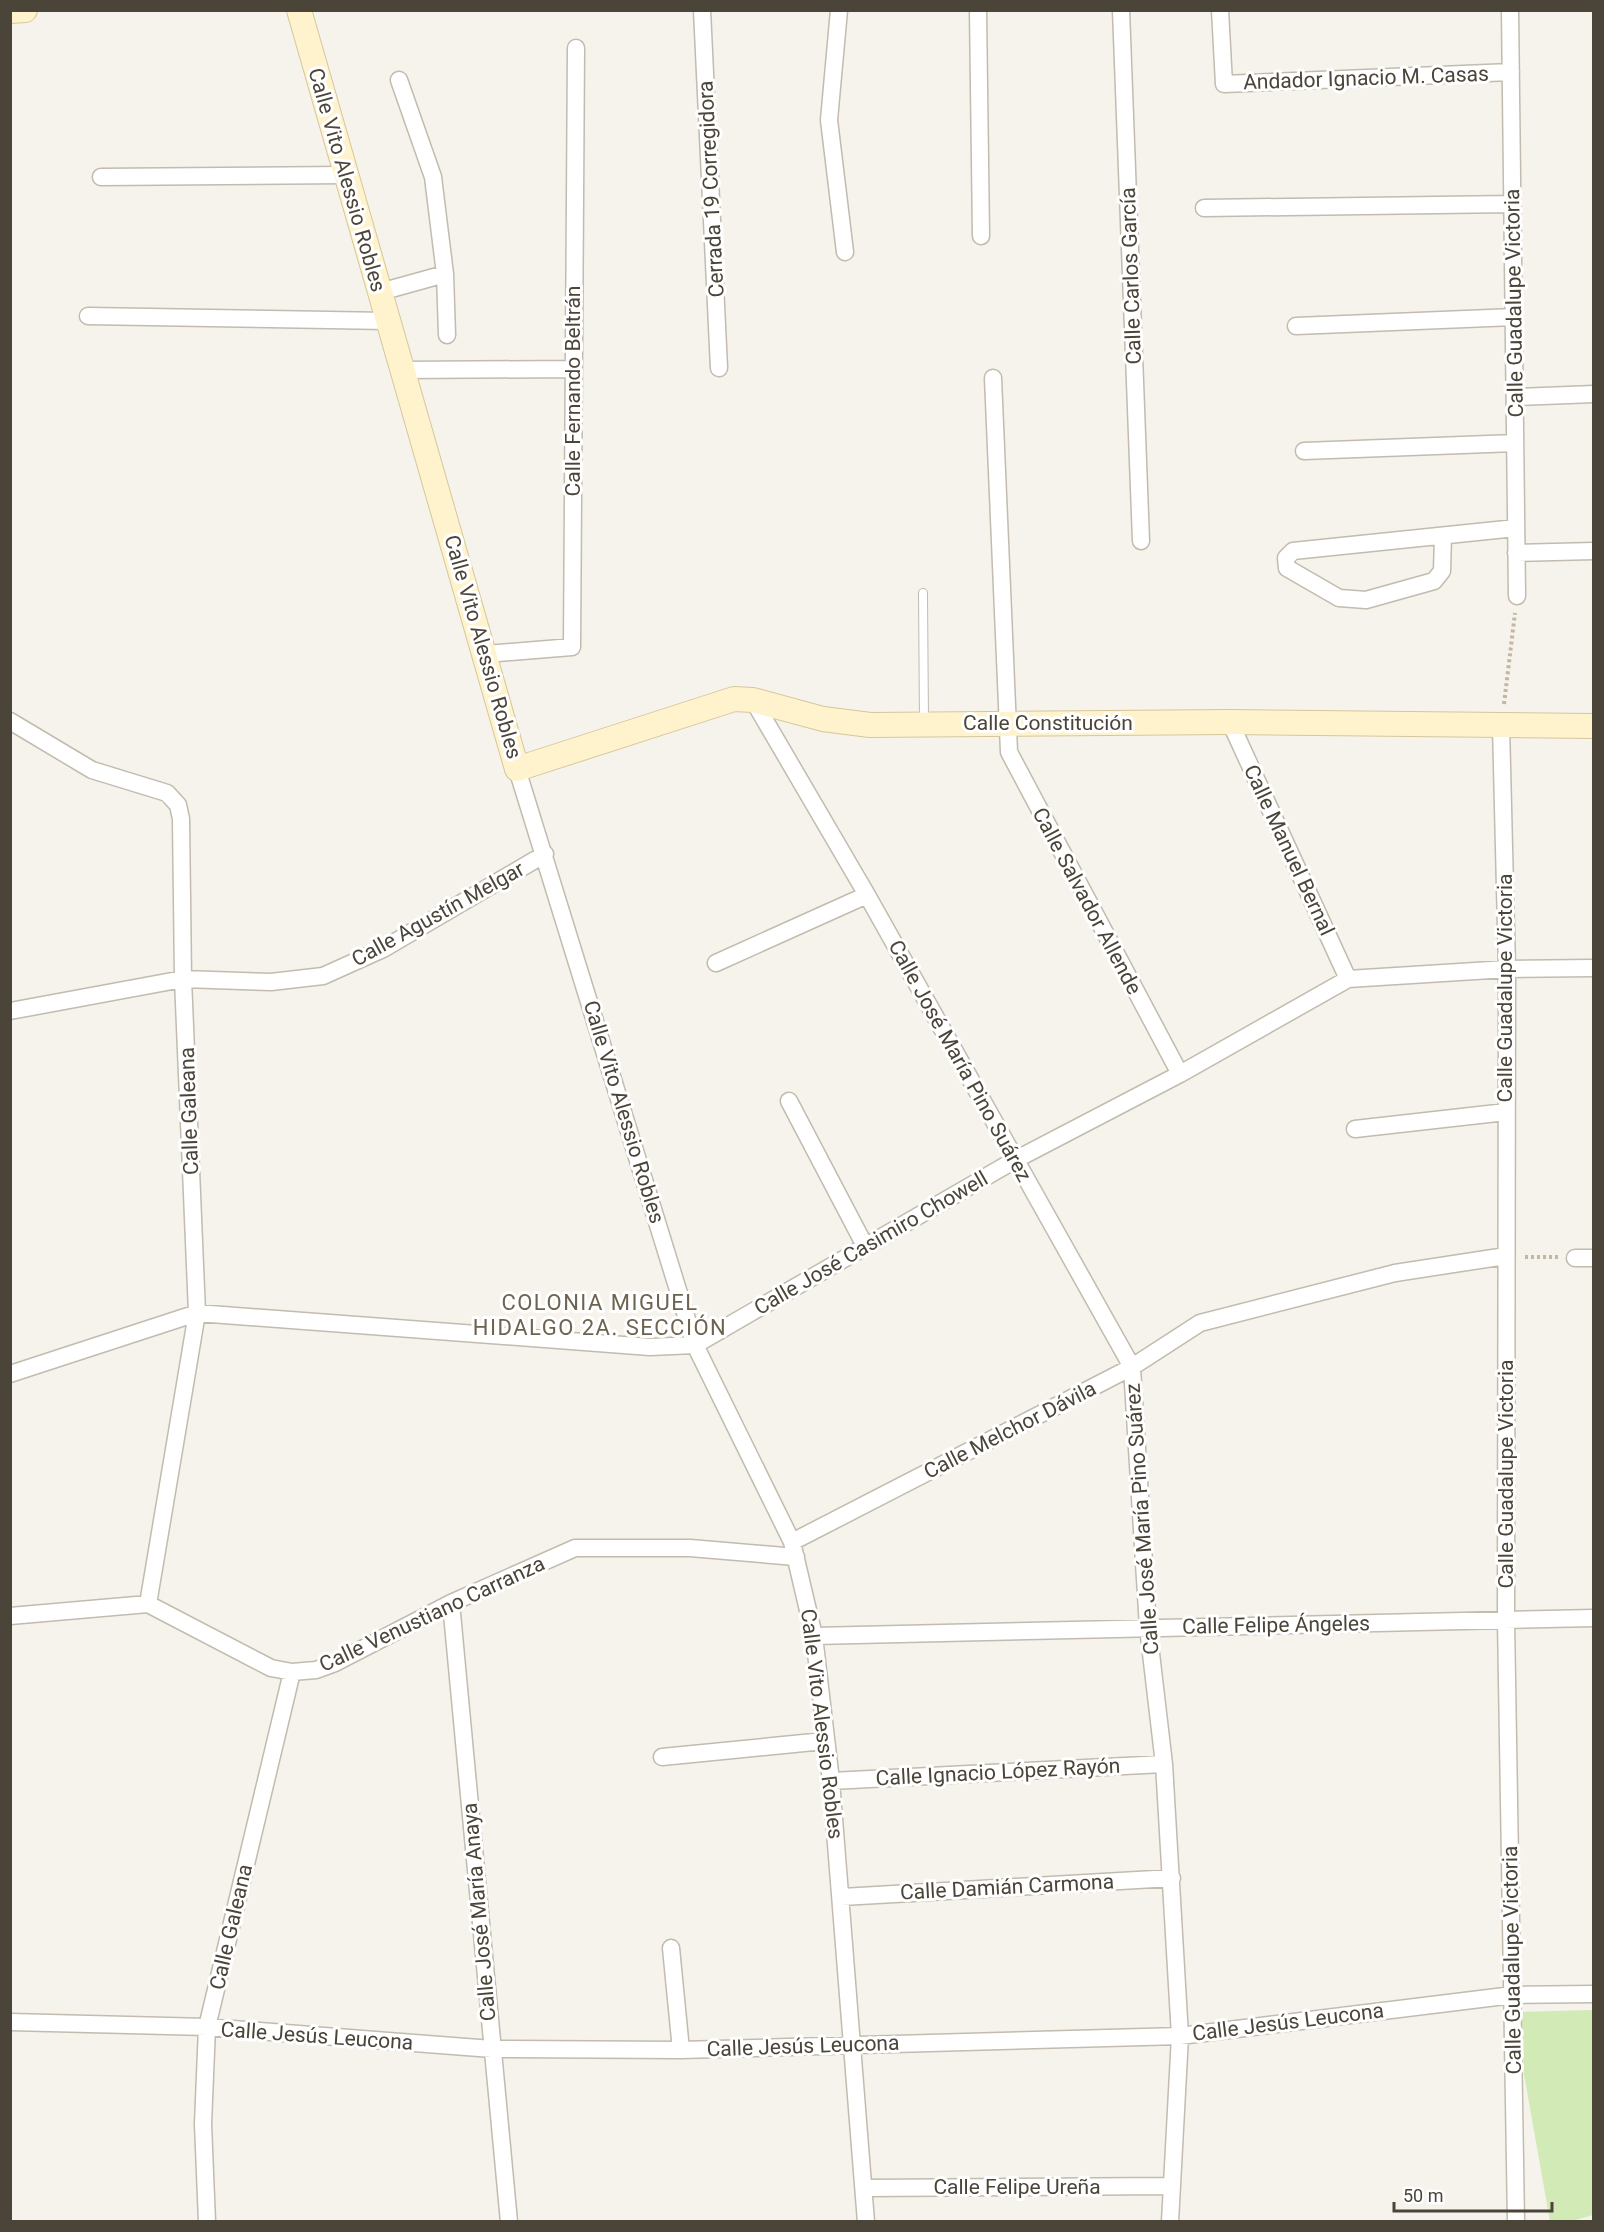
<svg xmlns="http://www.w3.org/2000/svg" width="1604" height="2232" font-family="Roboto,sans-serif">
	<rect width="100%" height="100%" fill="#f6f3ec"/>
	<path fill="#d2eab5" d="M1593,2010V2215L1572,2221H1550L1513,2012Z"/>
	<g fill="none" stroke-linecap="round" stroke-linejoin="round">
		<g stroke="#c2bbae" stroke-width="10">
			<path id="lane" d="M923,593L924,723"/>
		</g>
		<g stroke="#c2bbae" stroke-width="19">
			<path id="street" d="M702,10L719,368
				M839,10L829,120L845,252
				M978,10L981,236
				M1121,10L1141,541
				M1220,10L1224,84L1511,72
				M1510,10L1517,596
				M399,80L433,177L445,274L447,335
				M101,177L346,175
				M1204,208L1512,204
				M380,292L445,274
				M88,316L388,321
				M1296,326L1514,317
				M402,370L573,369
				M993,378L1009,752L1180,1074
				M1515,397L1594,394
				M1304,451L1515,443
				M1443,536L1442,571L1434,581L1366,600L1339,598L1287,568L1286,558L1293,551L1516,528
				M1516,553L1594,551
				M486,654L572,647L576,48
				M753,700L867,895L1132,1367L1148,1628L1164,1764L1180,2036L1170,2222
				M10,721L92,770L167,793L178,805L181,819L183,979L197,1313L148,1604
				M1230,722L1348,979
				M1501,726L1507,969L1506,1620L1516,2222
				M517,769L695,1345L792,1542L814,1636L831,1781L866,2222
				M716,963L867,895
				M10,1011L183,979L271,982L323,976L383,949L545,854
				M789,1101L864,1244
				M1355,1129L1506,1112
				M1575,1258H1594
				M10,1374L197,1313L650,1347L695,1345L1015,1160L1180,1074L1348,979L1507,969L1594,968
				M792,1542L1132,1367L1200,1323L1395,1273L1506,1256
				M451,1603L509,2222
				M10,1616L148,1604L271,1668L292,1672L316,1670L335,1663L451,1603L575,1548H690L796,1557
				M814,1636L1594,1618
				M662,1757L824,1741
				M831,1781L1164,1764
				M842,1897L1172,1878
				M671,1948L681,2050
				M10,2022L207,2027L492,2049L681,2050L1180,2036L1513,1995L1594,1994
				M865,2188L1170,2186
				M207,2222L203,2124L207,2027L292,1672"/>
		</g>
		<g stroke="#d6c79b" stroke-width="26">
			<path id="secondary" d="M299,10L517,769L734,699L753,700L823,719L870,725L1230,722L1594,726
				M10,11L25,10"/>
		</g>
		<path stroke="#c4b79f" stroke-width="4" stroke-dasharray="3 3" stroke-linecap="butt" d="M1504,704L1515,613
			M1525,1257H1559"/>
		<use href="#lane" stroke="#fff" stroke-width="8"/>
		<use href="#street" stroke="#fff" stroke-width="16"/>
		<use href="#secondary" stroke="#fff3cd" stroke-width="24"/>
	</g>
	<g text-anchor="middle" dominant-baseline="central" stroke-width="6" stroke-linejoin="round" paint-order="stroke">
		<g font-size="21" fill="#4b4439" stroke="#fff">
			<text transform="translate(1366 78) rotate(-2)">Andador Ignacio M. Casas</text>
			<text transform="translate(347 180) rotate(74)">Calle Vito Alessio Robles</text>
			<text transform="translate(711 189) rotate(-93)">Cerrada 19 Corregidora</text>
			<text transform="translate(1131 276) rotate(-92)">Calle Carlos García</text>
			<text transform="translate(1514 303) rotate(-91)">Calle Guadalupe Victoria</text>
			<text transform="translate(573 391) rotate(-90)">Calle Fernando Beltrán</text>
			<text transform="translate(483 647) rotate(74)">Calle Vito Alessio Robles</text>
			<text x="1048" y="723">Calle Constitución</text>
			<text transform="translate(1289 850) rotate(65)">Calle Manuel Bernal</text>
			<text transform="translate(1087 901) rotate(62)">Calle Salvador Allende</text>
			<text transform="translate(438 914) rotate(-29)">Calle Agustín Melgar</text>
			<text transform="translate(1505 988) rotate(-90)">Calle Guadalupe Victoria</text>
			<text transform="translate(960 1061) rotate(61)">Calle José María Pino Suárez</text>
			<text transform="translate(189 1111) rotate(-92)">Calle Galeana</text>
			<text transform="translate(624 1112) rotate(73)">Calle Vito Alessio Robles</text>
			<text transform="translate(871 1243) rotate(-30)">Calle José Casimiro Chowell</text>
			<text transform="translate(1010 1430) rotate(-27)">Calle Melchor Dávila</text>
			<text transform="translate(1506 1474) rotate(-90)">Calle Guadalupe Victoria</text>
			<text transform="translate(1142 1519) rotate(-94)">Calle José María Pino Suárez</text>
			<text transform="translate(432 1614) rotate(-25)">Calle Venustiano Carranza</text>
			<text transform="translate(1276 1625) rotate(-1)">Calle Felipe Ángeles</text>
			<text transform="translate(822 1724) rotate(83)">Calle Vito Alessio Robles</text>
			<text transform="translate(998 1772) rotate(-3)">Calle Ignacio López Rayón</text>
			<text transform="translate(1007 1887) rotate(-3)">Calle Damián Carmona</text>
			<text transform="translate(479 1912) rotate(-95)">Calle José María Anaya</text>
			<text transform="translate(231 1927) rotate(-77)">Calle Galeana</text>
			<text transform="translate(1512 1960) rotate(-91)">Calle Guadalupe Victoria</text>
			<text transform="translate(1288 2022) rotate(-7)">Calle Jesús Leucona</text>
			<text transform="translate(317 2036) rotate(4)">Calle Jesús Leucona</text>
			<text transform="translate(803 2046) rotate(-2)">Calle Jesús Leucona</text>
			<text x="1017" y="2187">Calle Felipe Ureña</text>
		</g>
		<g font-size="22" letter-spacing="1.5" fill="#6e6250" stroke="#fff">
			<text x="600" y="1302">COLONIA MIGUEL<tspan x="600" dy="25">HIDALGO 2A. SECCIÓN</tspan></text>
		</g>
	</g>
	<rect width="1604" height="2232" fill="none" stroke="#4b4439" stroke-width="24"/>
	<path d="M1394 2202v9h158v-9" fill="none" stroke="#4b4439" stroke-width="3"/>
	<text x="1403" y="2202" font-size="18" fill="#4b4439" stroke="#ffffff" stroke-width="4.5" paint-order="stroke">50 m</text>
</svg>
